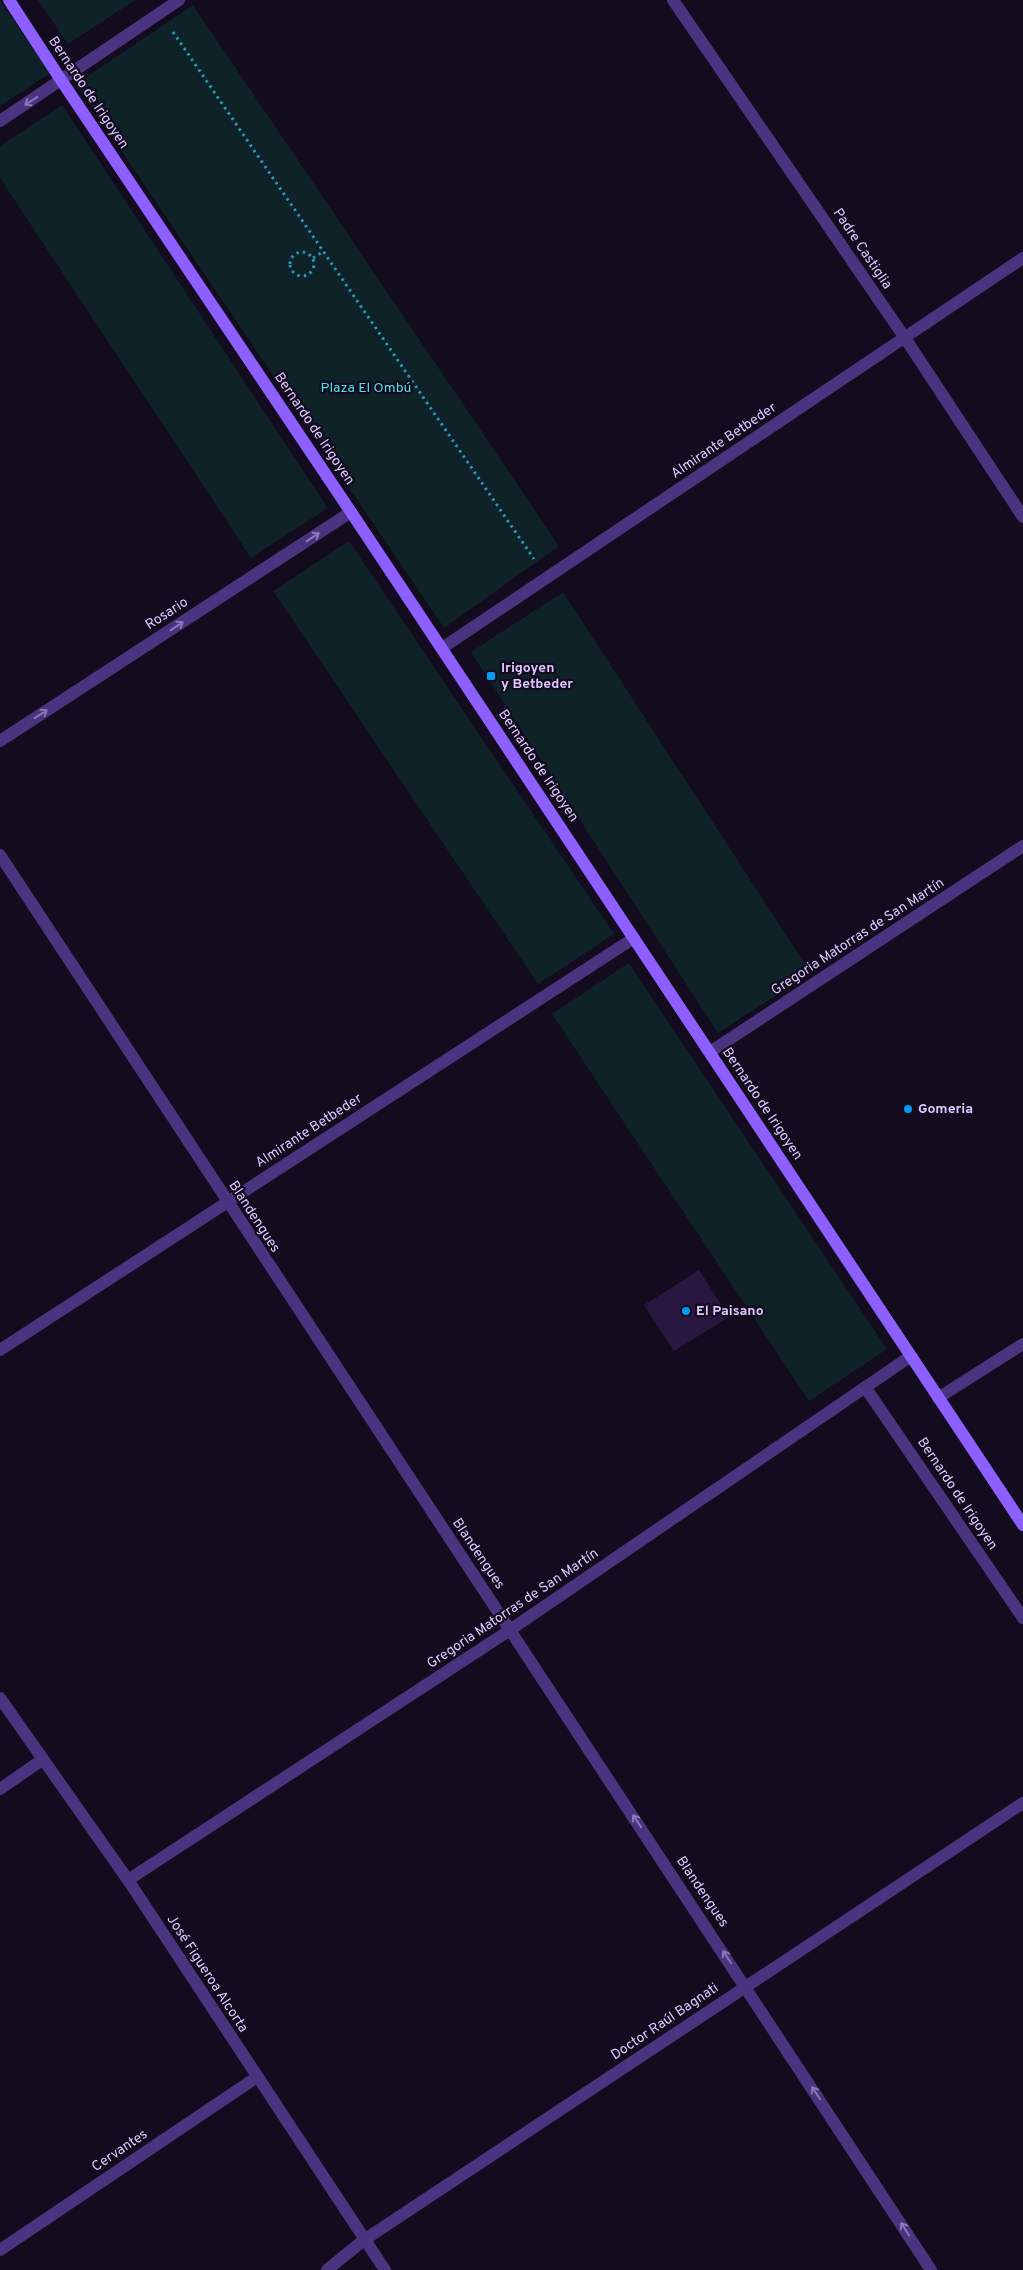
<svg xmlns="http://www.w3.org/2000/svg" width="1023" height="2270" font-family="Overpass,sans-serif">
	<rect width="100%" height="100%" fill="#130b1e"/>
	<path fill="#0e2228" d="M0,0L50,73L0,106Z
		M38,0H135L68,44Z
		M193,5L559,546L444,628L76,84Z
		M62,105L328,508L251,558L0,178V146Z
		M349,541L614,934L538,984L273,591Z
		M563,592L811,973L718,1033L471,652Z
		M629,963L887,1349L809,1401L552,1014Z"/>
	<path fill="#29173f" d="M699,1270L729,1317L674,1351L644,1305Z"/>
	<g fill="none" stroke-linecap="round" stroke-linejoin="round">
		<path stroke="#2996b2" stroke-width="3" stroke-dasharray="2.5 4" stroke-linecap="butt" d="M173,32L534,559
			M290 264a12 12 0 1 1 24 0a12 12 0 1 1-24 0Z
			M313,258L324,251"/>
		<path stroke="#4b347f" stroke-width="12" d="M938,1398L1023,1344"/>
		<path stroke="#4b347f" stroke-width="12" d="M673,0L905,338L1023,517
			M0,121L179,0
			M442,648L1023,258
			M0,741L351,512
			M0,855C308,1328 624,1796 931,2270
			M710,1052L1023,846
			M0,1350L634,938
			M865,1387L1023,1618
			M0,1698L128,1880L385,2270
			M0,1789L42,1760
			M128,1880L510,1630L911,1356
			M0,2250L257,2077
			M327,2270L364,2240L1023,1803"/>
		<path stroke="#8d5fff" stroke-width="12" d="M9,0L61,80L351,512L1023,1525"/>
	</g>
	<defs><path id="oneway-shaft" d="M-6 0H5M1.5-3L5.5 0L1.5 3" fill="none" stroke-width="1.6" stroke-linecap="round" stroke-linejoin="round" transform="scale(1.25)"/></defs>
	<g stroke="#8d77b9">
		<use href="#oneway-shaft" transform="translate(31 101) rotate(146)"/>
		<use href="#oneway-shaft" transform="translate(313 537) rotate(-33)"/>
		<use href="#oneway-shaft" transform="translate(177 626) rotate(-33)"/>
		<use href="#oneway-shaft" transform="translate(41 714) rotate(-33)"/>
		<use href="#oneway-shaft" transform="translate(637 1821) rotate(-124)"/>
		<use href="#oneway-shaft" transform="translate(727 1957) rotate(-124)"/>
		<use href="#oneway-shaft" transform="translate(816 2093) rotate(-123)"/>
		<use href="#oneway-shaft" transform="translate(905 2229) rotate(-123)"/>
	</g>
	<g fill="#009bf3" stroke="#130b1e" stroke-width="2">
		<rect x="486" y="671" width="10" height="10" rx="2.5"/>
		<circle cx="908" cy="1109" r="5"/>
		<circle cx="686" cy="1311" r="5"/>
	</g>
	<g text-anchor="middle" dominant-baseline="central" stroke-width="4.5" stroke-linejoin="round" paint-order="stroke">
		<g font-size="14" fill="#ddc8ff" stroke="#130b1e">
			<text transform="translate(88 93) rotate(56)">Bernardo de Irigoyen</text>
			<text transform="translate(862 249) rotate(56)">Padre Castiglia</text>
			<text transform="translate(314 429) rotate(56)">Bernardo de Irigoyen</text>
			<text transform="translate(724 441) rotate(-34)">Almirante Betbeder</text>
			<text transform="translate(167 614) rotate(-33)">Rosario</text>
			<text transform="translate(538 766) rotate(56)">Bernardo de Irigoyen</text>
			<text transform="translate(858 937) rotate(-33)">Gregoria Matorras de San Martín</text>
			<text transform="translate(762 1104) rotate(56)">Bernardo de Irigoyen</text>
			<text transform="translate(309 1131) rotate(-33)">Almirante Betbeder</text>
			<text transform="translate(254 1217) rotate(57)">Blandengues</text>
			<text transform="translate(957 1494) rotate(56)">Bernardo de Irigoyen</text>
			<text transform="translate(478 1554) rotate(56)">Blandengues</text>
			<text transform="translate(513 1609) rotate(-34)">Gregoria Matorras de San Martín</text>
			<text transform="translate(702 1892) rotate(56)">Blandengues</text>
			<text transform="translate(207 1974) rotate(57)">José Figueroa Alcorta</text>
			<text transform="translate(665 2022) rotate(-34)">Doctor Raúl Bagnati</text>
			<text transform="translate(120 2151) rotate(-34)">Cervantes</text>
		</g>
		<g font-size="14" fill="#51e0e2" stroke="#130b1e">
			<text x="366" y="388">Plaza El Ombú</text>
		</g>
		<g font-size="14" font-weight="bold" fill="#ddc8ff" stroke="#130b1e" text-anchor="start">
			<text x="501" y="668">Irigoyen<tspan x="501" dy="16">y Betbeder</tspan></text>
			<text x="918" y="1109">Gomeria</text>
			<text x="696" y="1311">El Paisano</text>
		</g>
	</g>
</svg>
